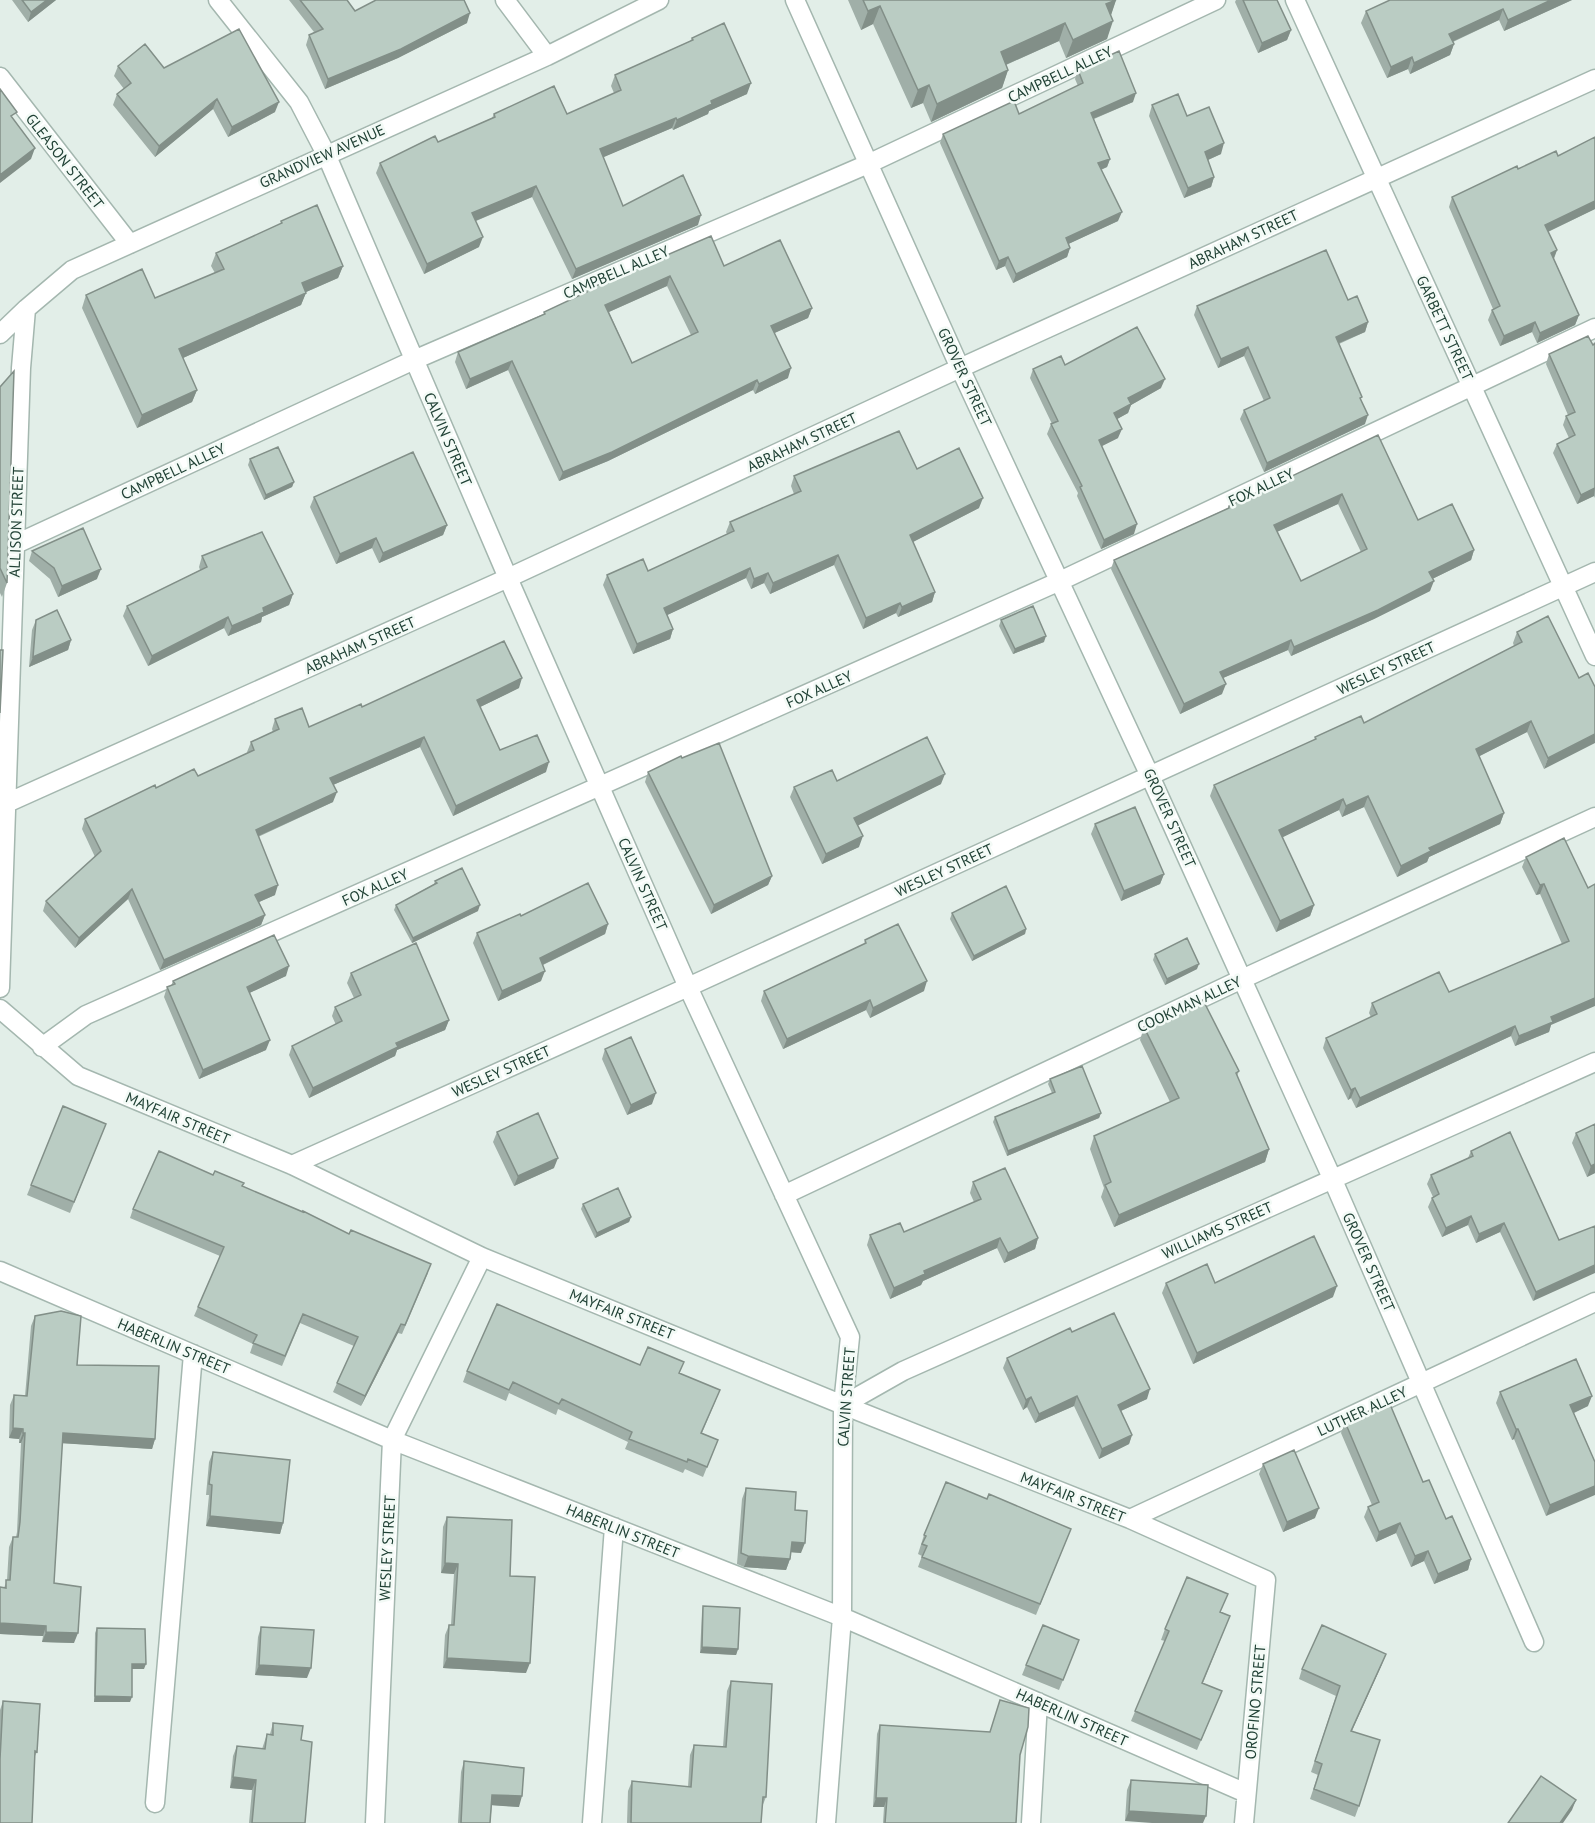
<svg xmlns="http://www.w3.org/2000/svg" width="1595" height="1823" font-family="'PT Sans',sans-serif">
	<rect width="100%" height="100%" fill="#e2eee8"/>
	<g fill="none" stroke-linecap="round" stroke-linejoin="round">
		<g stroke="#a4b7af" stroke-width="21">
			<path id="minor" d="M218,0L299,102L326,154L508,578L688,987L850,1337L843,1405L842,1617L826,1823
				M505,0L547,56
				M795,0L960,368L1150,776L1332,1178L1534,1642
				M1295,0L1595,656
				M0,77L130,244
				M0,334L26,309L72,270L547,56L659,0
				M16,544L414,360L868,164L1216,0
				M7,803L508,578L960,368L1595,79
				M0,988L21,368L26,309
				M0,1009L78,1076L292,1165L482,1257L843,1405L1130,1519L1266,1580L1244,1823
				M42,1047L86,1015L1060,581L1595,328
				M292,1165L688,987L1595,572
				M784,1195L1242,979L1595,817
				M0,1271L392,1440L842,1617L1246,1793
				M843,1405L903,1371L1595,1062
				M1130,1519L1595,1302
				M155,1803L193,1354
				M375,1823L392,1440L482,1257
				M592,1823L614,1527
				M1031,1823L1038,1702"/>
		</g>
		<use href="#minor" stroke="#fff" stroke-width="18"/>
	</g>
	<path fill="#a0afa8" fill-rule="evenodd" d="M12,0H56L28,22Z
		M289,0H347L355,11L467,23L398,58L325,89L306,45L309,35L314,32Z
		M848,0H1116L1111,15L1107,39L1066,58L1059,41L1006,65L1008,70L1002,88L931,122L923,103L911,108L873,24L861,30Z
		M1236,0H1277L1291,30L1287,40L1258,53L1235,2Z
		M1572,0L1504,31L1499,20L1453,42L1454,44L1450,55L1410,74L1408,69L1387,78L1361,23L1366,11Z
		M692,38L747,94L709,111L708,114L673,130L672,128L603,157L623,206L698,225L572,279L532,197L476,221L479,247L424,274L376,173L380,163L438,142L492,118L494,114H567L614,93L611,86L615,75L690,41Z
		M118,66L164,68L275,112L228,137L213,109L155,157L113,105L117,94L124,89L114,76Z
		M1078,70L1133,102L1094,119L1110,159L1107,167L1101,170L1118,221L1068,244L1070,248L1067,257L1013,283L1005,266L996,270L940,143L943,134L1019,114L1078,86L1075,79Z
		M1152,105L1187,116L1221,154L1208,160L1214,177L1211,187L1184,198L1149,116Z
		M1595,137V209L1548,232L1557,250L1554,259L1579,315L1575,325L1537,343L1532,332L1500,346L1488,320L1492,310L1493,309L1449,207L1452,197L1518,169L1558,156Z
		M281,221L343,266L338,278L306,292L301,305L183,358L197,390L192,402L137,428L82,308L86,295L155,298L215,273L211,266L216,253L280,224Z
		M724,266L812,308L808,318L774,333L788,378L755,394L753,390L608,461L559,481L508,370L466,389L455,362L458,352L543,315L544,312L585,293L586,290ZM667,286L691,335L632,363L609,312Z
		M1348,300L1368,322L1365,332L1339,344L1361,399L1365,424L1264,472L1240,419L1244,410L1264,401L1244,356L1218,368L1194,315L1197,306Z
		M1595,343V498L1594,496L1577,504L1553,453L1557,444L1569,438L1563,425L1566,416L1568,415L1546,364L1549,354L1593,345Z
		M1065,365L1161,388L1131,405L1128,413L1117,419L1118,438L1102,446L1134,534L1101,549L1077,496L1078,493L1047,434L1051,424H1052L1030,378L1033,369Z
		M0,387L7,583L2,597L0,593Z
		M1378,435L1418,520L1474,550L1471,560L1432,579L1430,591L1374,619L1291,656L1288,650L1223,678L1222,694L1180,714L1111,569L1114,560L1228,508L1229,506ZM1338,504L1361,552L1301,581L1277,532Z
		M250,459L294,482L292,487L264,500L248,465Z
		M917,469L979,508L913,542L935,592L932,602L898,617L896,613L863,629L834,565L770,594L764,583L751,589L746,578L667,615L673,629L670,639L633,654L603,585L607,575L648,571L727,534L726,532L730,522L794,494L791,486L794,476Z
		M314,497L447,525L443,535L379,563L372,548L336,564L310,507Z
		M32,551L97,579L58,597L50,579L29,561Z
		M202,556L293,594L289,605L262,617L261,622L228,636L224,628L148,666L123,616L127,606L200,570L199,567Z
		M36,620L71,640L68,650L29,667L32,630Z
		M1001,620L1044,642L1013,654L999,626Z
		M1517,632L1579,678L1544,769L1527,732L1479,756L1504,813L1500,824L1429,857L1427,862L1397,877L1364,807L1342,817L1339,810L1282,837L1314,905L1310,916L1276,932L1210,796L1214,785L1314,740L1315,737L1364,723L1514,646L1513,643Z
		M519,688L480,707L500,750L546,772L453,816L420,747L333,785V802L258,837L275,895L259,902L265,915L261,925L160,970L128,899L75,948L43,911L46,901L95,857L82,829L85,819L156,788L198,776L248,753L247,752L251,742L273,732L272,729L275,719L309,727L362,707Z
		M648,772L772,876L768,885L711,914L645,782Z
		M837,781L941,784L858,825L859,847L822,864L790,797L794,787Z
		M1095,824L1164,874L1160,884L1121,901L1091,834Z
		M1526,857L1588,888L1549,1032L1515,1046L1511,1036L1356,1108L1351,1098L1348,1100L1323,1048L1326,1038L1371,1017L1369,1013L1372,1003L1449,992L1562,944L1540,894L1536,895L1522,867Z
		M435,881L478,911L412,943L394,910L396,905L434,884Z
		M952,913L1026,929L1025,934L972,961L950,919Z
		M521,916L608,924L605,934L543,965L541,981L498,1001L473,943L477,933Z
		M865,940L924,991L870,1018L866,1010L783,1049L761,1001L764,991L864,944Z
		M1155,954L1197,969L1165,985L1153,960Z
		M351,973L449,1020L445,1030L397,1050L395,1056L309,1098L289,1055L292,1046L336,1025L332,1016L335,1007L354,998L347,983Z
		M286,976L249,993L266,1050L199,1079L164,997L167,987L171,986L173,981Z
		M1144,1027L1239,1071L1237,1076L1269,1149L1265,1162L1114,1227L1101,1197L1104,1188L1090,1149L1094,1136L1170,1102L1140,1040Z
		M605,1049L652,1104L627,1115L602,1059Z
		M1050,1079L1101,1113L1099,1118L1007,1156L993,1122L995,1117L1052,1093L1048,1084Z
		M106,1124L70,1213L27,1195L31,1185Z
		M497,1132L554,1168L514,1186L493,1142Z
		M1576,1133L1595,1173L1587,1177L1572,1143Z
		M1471,1151L1559,1240L1533,1301L1500,1232L1476,1243L1468,1225L1442,1237L1428,1207L1432,1198L1433,1197L1427,1184L1431,1175L1468,1158Z
		M213,1175L242,1186L349,1234L428,1273L402,1334L398,1333L361,1406L333,1392L337,1383L354,1346L300,1323L282,1366L250,1353L253,1344L194,1316L220,1256L130,1218L133,1209Z
		M973,1182L1038,1238L1035,1249L1004,1263L997,1248L923,1281L921,1285L890,1299L867,1245L870,1235L904,1232L974,1202L970,1193Z
		M583,1204L631,1217L629,1222L595,1238L581,1209Z
		M1166,1283H1215L1333,1297L1193,1364L1162,1293Z
		M35,1316L77,1365L155,1439L152,1449L62,1443L54,1583L74,1643L42,1642L43,1636L0,1634V1587L4,1588L7,1580L9,1547L13,1537H16L17,1532L21,1443H19V1439L9,1438L10,1405L14,1395L25,1396L31,1326Z
		M1072,1332L1147,1399L1121,1411L1132,1435L1129,1444L1099,1459L1074,1406L1035,1423L1027,1407L1023,1410L1003,1368L1007,1358Z
		M640,1365L680,1373L716,1400L702,1433L718,1440L703,1477L685,1469L683,1473L625,1449L628,1442L558,1409L556,1415L509,1393L506,1401L463,1382L467,1371Z
		M1500,1392L1588,1406L1574,1413L1595,1462L1546,1516L1514,1439L1512,1440L1496,1403Z
		M1345,1422L1423,1482L1471,1559L1468,1570L1434,1584L1424,1561L1411,1567L1396,1533L1376,1542L1364,1517L1368,1507L1372,1505L1341,1433Z
		M213,1452L283,1523L280,1534L206,1526L209,1495H206L209,1462Z
		M1263,1464L1315,1518L1283,1532L1259,1474Z
		M746,1488L795,1510L801,1553L791,1552L790,1559L786,1570L744,1567L737,1564L742,1499Z
		M987,1499L1071,1529L1036,1615L918,1567L922,1556L918,1554L924,1535Z
		M447,1517L510,1576L526,1673L443,1668L445,1635L449,1625H451L454,1574L441,1573L443,1527Z
		M703,1606L738,1649L736,1655L700,1653L702,1612Z
		M1221,1612L1230,1616L1203,1683L1222,1691L1197,1750L1131,1721L1165,1641L1161,1640L1165,1629Z
		M261,1627L307,1678L255,1675L258,1637Z
		M97,1628L144,1669H132L130,1702H94L95,1633Z
		M1075,1650L1059,1690L1022,1675L1026,1665Z
		M1382,1664L1352,1731L1359,1806L1355,1817L1310,1799L1318,1775L1311,1772L1336,1696L1299,1679L1302,1669Z
		M731,1681L766,1797L762,1807L761,1823H627L628,1791L632,1781L688,1787L690,1755L694,1745L723,1747L727,1691Z
		M1000,1700L1020,1755L1016,1823H883L884,1807H873L877,1734L880,1725L990,1732Z
		M3,1701L37,1752L0,1823V1710Z
		M273,1723L301,1740L305,1823H249L252,1790L230,1788L233,1756L237,1746L262,1749L267,1734H270Z
		M464,1761L519,1807L492,1805L490,1823H458L461,1772Z
		M1131,1780L1208,1785L1125,1821L1127,1790Z"/>
	<path fill="#828f88" d="M47,0H56L28,22L31,12Z
		M1116,0L1110,18L1106,4Z
		M1551,0H1572L1504,31L1508,20Z
		M880,6L873,24L861,30L868,11Z
		M1503,9L1499,20L1445,45L1449,34Z
		M470,13L467,23L398,58L325,89L328,79Z
		M1113,21L1107,39L1066,58L1073,40Z
		M1065,23L1059,41L994,70L1001,52Z
		M1291,30L1287,40L1258,53L1262,43Z
		M1454,44L1450,55L1410,74L1414,63Z
		M1412,57L1408,69L1387,78L1391,67Z
		M1008,70L1002,88L931,122L937,104Z
		M751,83L747,94L709,111L708,114L673,130L677,120L711,101Z
		M929,85L923,103L911,108L918,90Z
		M1136,93L1133,102L1088,121L1091,113Z
		M217,99L213,109L155,157L159,146Z
		M279,102L275,112L228,137L232,127Z
		M676,118L672,128L597,160L600,149Z
		M1224,143L1221,154L1201,163L1205,152Z
		M35,148L31,159L0,183V175Z
		M1110,159L1107,167L1095,172L1098,163Z
		M1214,177L1211,187L1184,198L1188,188Z
		M536,186L532,197L468,224L472,213Z
		M1595,201V209L1541,235L1545,225Z
		M1122,212L1118,221L1062,247L1066,238Z
		M701,215L698,225L572,279L576,269Z
		M483,237L479,247L424,274L427,264Z
		M1070,248L1067,257L1013,283L1016,274Z
		M1557,250L1553,260L1551,253Z
		M1008,257L1005,266L996,270L999,261Z
		M343,266L338,278L297,296L302,283Z
		M670,276L667,286L602,315L605,305Z
		M306,293L301,305L174,362L179,349Z
		M812,308L808,318L768,336L771,326Z
		M1579,315L1575,325L1537,343L1540,333Z
		M1368,322L1365,332L1332,346L1336,337Z
		M1535,322L1532,332L1500,346L1504,336Z
		M1248,347L1244,356L1218,368L1221,359Z
		M512,361L508,370L466,389L470,379Z
		M791,368L788,378L755,394L759,384Z
		M1165,379L1161,388L1131,405L1128,413L1110,423L1114,413L1128,398Z
		M757,380L753,390L608,461L559,481L563,472Z
		M197,390L192,402L137,428L142,415Z
		M1368,415L1365,424L1264,472L1267,463Z
		M1122,429L1118,438L1096,449L1099,440Z
		M294,482L292,487L264,500L266,495Z
		M1595,488L1594,496L1577,504L1581,495Z
		M1342,494L1338,504L1270,535L1274,525Z
		M983,498L979,508L907,545L910,535Z
		M1137,524L1134,534L1101,549L1104,540Z
		M447,525L443,535L379,563L383,553Z
		M376,538L372,548L336,564L340,554Z
		M1474,550L1471,560L1426,582L1429,572Z
		M838,555L834,565L770,594L773,583Z
		M750,568L746,578L661,618L664,608Z
		M101,569L97,579L58,597L62,586Z
		M768,573L764,583L751,589L754,579Z
		M1434,581L1430,591L1374,619L1291,656L1294,647Z
		M935,592L932,602L898,617L902,607Z
		M293,594L289,605L262,617L261,622L228,636L232,626L263,608Z
		M900,603L896,613L863,629L866,618Z
		M228,617L224,628L148,666L152,656Z
		M673,629L670,639L633,654L637,644Z
		M1046,636L1044,642L1013,654L1015,649Z
		M71,640L68,650L29,667L33,657Z
		M1291,640L1288,650L1216,681L1220,672Z
		M522,678L519,688L474,710L477,700Z
		M1226,684L1222,694L1180,714L1184,704Z
		M1531,721L1527,732L1472,760L1476,749Z
		M1595,734V743L1544,769L1548,758Z
		M424,737L420,747L326,788L330,778Z
		M549,762L546,772L453,816L456,806Z
		M945,774L941,784L851,829L854,818Z
		M337,792L333,802L252,839L256,830Z
		M1368,796L1364,807L1342,817L1346,806Z
		M1343,799L1339,810L1275,841L1279,830Z
		M1504,813L1500,824L1429,857L1427,862L1397,877L1401,866L1429,848Z
		M863,836L859,847L822,864L826,854Z
		M1164,874L1160,884L1121,901L1124,891Z
		M772,876L768,885L711,914L714,905Z
		M1544,884L1540,894L1536,895L1540,885Z
		M278,885L275,895L252,905L255,895Z
		M132,889L128,899L75,948L79,938Z
		M480,905L478,911L412,943L413,938Z
		M1314,905L1310,916L1276,932L1280,921Z
		M265,915L261,925L160,970L164,960Z
		M608,924L605,934L536,968L540,958Z
		M1026,929L1025,934L972,961L974,956Z
		M1199,964L1197,969L1165,985L1167,979Z
		M289,966L286,976L243,996L247,987Z
		M545,971L541,981L498,1001L502,991Z
		M927,981L924,991L870,1018L873,1008Z
		M1595,998V1006L1551,1025L1549,1032L1515,1046L1519,1036L1551,1017Z
		M870,1000L866,1010L783,1049L787,1039Z
		M449,1020L445,1030L397,1050L395,1056L309,1098L313,1088L396,1043Z
		M1515,1026L1511,1036L1356,1108L1360,1098Z
		M270,1040L266,1050L199,1079L203,1070Z
		M1355,1088L1351,1098L1348,1100L1351,1090Z
		M656,1093L652,1104L627,1115L631,1105Z
		M1101,1113L1099,1118L1007,1156L1008,1151Z
		M1269,1149L1265,1162L1114,1227L1119,1215Z
		M558,1158L554,1168L514,1186L518,1176Z
		M1595,1164V1173L1587,1177L1591,1166Z
		M1471,1216L1468,1225L1442,1237L1446,1228Z
		M631,1217L629,1222L595,1238L597,1233Z
		M1504,1223L1500,1232L1476,1243L1479,1234Z
		M1000,1238L997,1248L923,1281L921,1285L890,1299L894,1288L924,1271Z
		M1038,1238L1035,1249L1004,1263L1008,1253Z
		M1595,1265V1273L1533,1301L1536,1292Z
		M1337,1286L1333,1297L1193,1364L1197,1353Z
		M401,1324L398,1333L361,1406L365,1396Z
		M1150,1389L1147,1399L1114,1414L1118,1405Z
		M1077,1396L1074,1406L1035,1423L1039,1414Z
		M1592,1396L1588,1406L1567,1416L1570,1405Z
		M1031,1397L1027,1407L1023,1410L1026,1400Z
		M13,1428L23,1429L19,1439L9,1438Z
		M1516,1429H1518L1514,1439L1512,1440Z
		M23,1433H25L21,1443H19Z
		M63,1433L155,1439L152,1449L59,1443Z
		M1132,1435L1129,1444L1099,1459L1102,1449Z
		M1595,1486V1495L1546,1516L1550,1505Z
		M1319,1508L1315,1518L1283,1532L1287,1522Z
		M210,1516L283,1523L280,1534L206,1526Z
		M1400,1523L1396,1533L1376,1542L1379,1532Z
		M792,1542L805,1543L801,1553L788,1552Z
		M1428,1551L1424,1561L1411,1567L1415,1556Z
		M748,1556L790,1559L786,1570L744,1567Z
		M1471,1559L1468,1570L1434,1584L1438,1574Z
		M445,1563L458,1564L454,1574L441,1573Z
		M0,1623L46,1626L43,1636L0,1634Z
		M46,1632L78,1633L74,1643L42,1642Z
		M702,1647L738,1649L736,1655L700,1653Z
		M1386,1654L1382,1664L1347,1741L1351,1731Z
		M447,1658L530,1663L526,1673L443,1668Z
		M132,1664H146L144,1669H130Z
		M259,1665L311,1668L307,1678L255,1675Z
		M95,1696L132,1697L130,1702H94Z
		M233,1777L256,1780L252,1790L230,1788Z
		M492,1795L522,1796L519,1807L489,1805Z
		M876,1798H887L884,1807H873Z
		M1576,1800L1572,1810L1563,1823H1560Z
		M1129,1811L1206,1816L1203,1823H1152L1125,1821Z"/>
	<path fill="#baccc3" stroke="#828f88" stroke-width="1.5" fill-rule="evenodd" d="M22,0H47L31,12Z
		M300,0H347L355,11L376,0H464L470,13L401,49L328,79L309,35L323,29Z
		M863,0H1116L1106,4L1113,21L1073,40L1065,23L1001,52L1008,70L937,104L929,85L918,90L880,6L868,11Z
		M1243,0H1277L1291,30L1262,43Z
		M1390,0H1551L1508,20L1503,9L1449,34L1454,44L1414,63L1412,57L1391,67L1366,11Z
		M724,23L751,83L711,101L712,104L677,120L676,118L600,149L623,206L683,175L701,215L576,269L536,186L472,213L483,237L427,264L380,163L435,136L438,142L495,117L494,114L554,86L567,114L621,90L615,75L693,40L692,38Z
		M239,29L279,102L232,127L217,99L159,146L117,94L131,83L118,66L145,44L164,68Z
		M1119,51L1136,93L1091,113L1110,159L1098,163L1122,212L1066,238L1070,248L1016,274L1008,257L999,261L943,134L1014,101L1019,114L1083,83L1078,70Z
		M0,89L17,112L11,116L35,148L0,175Z
		M1178,94L1187,116L1209,107L1224,143L1205,152L1214,177L1188,188L1152,105Z
		M1595,137V201L1545,225L1557,250L1551,253L1579,315L1540,333L1535,322L1504,336L1492,310L1500,306L1452,197L1517,166L1518,169L1556,151L1558,156Z
		M317,205L343,266L302,283L306,293L179,349L197,390L142,415L86,295L142,269L155,298L224,269L216,253L282,223L281,221Z
		M711,236L724,266L780,240L812,308L771,326L791,368L759,384L757,380L612,452L563,472L512,361L470,379L458,352L545,314L544,312L587,292L586,290ZM670,276L698,332L632,363L605,305Z
		M1326,250L1348,300L1357,296L1368,322L1336,337L1362,397L1360,398L1368,415L1267,463L1244,410L1270,398L1248,347L1221,359L1197,306Z
		M1137,327L1165,379L1128,398L1131,404L1114,413L1122,429L1099,440L1137,524L1104,540L1080,487L1082,486L1051,424L1058,421L1033,369L1061,356L1065,365Z
		M1588,336L1593,345L1595,343V488L1581,495L1557,444L1575,435L1566,416L1575,412L1549,354Z
		M14,371L7,583L0,568V387Z
		M899,431L917,469L959,448L983,498L910,535L935,592L902,607L900,603L866,618L838,555L773,583L768,573L754,579L750,568L664,608L673,629L637,644L607,575L643,559L648,571L734,531L730,522L801,491L794,476Z
		M1378,435L1418,520L1452,504L1474,550L1429,572L1434,581L1378,610L1294,647L1291,640L1220,672L1226,684L1184,704L1114,560L1229,508V506ZM1342,494L1367,549L1301,581L1274,525Z
		M278,447L294,482L266,495L250,459Z
		M413,452L447,525L383,553L376,538L340,554L314,497Z
		M83,528L101,569L62,586L54,568L32,551Z
		M262,532L293,594L263,608L264,612L232,626L228,617L152,656L127,606L207,567L202,556Z
		M1033,606L1046,636L1015,649L1001,620Z
		M57,610L71,640L33,657L36,620Z
		M1548,616L1579,678L1588,673L1595,687V734L1548,758L1531,721L1476,749L1504,813L1429,848L1431,851L1401,866L1368,796L1346,806L1343,799L1279,830L1314,905L1280,921L1214,785L1316,739L1315,737L1361,716L1364,723L1522,642L1517,632Z
		M504,641L522,678L477,700L500,750L537,735L549,762L456,806L424,737L330,778L337,792L256,830L278,885L255,895L265,915L164,960L132,889L79,938L46,901L101,851L85,819L155,785L156,788L194,769L198,776L254,750L251,742L279,729L275,719L302,708L309,727L361,704L362,707Z
		M0,650H3L0,713Z
		M927,737L945,774L854,818L863,836L826,854L794,787L832,770L837,781Z
		M719,743L772,876L714,905L648,772L681,756L682,758Z
		M1135,807L1164,874L1124,891L1095,824Z
		M1564,838L1588,888L1595,884V998L1551,1017L1553,1022L1519,1036L1515,1026L1360,1098L1355,1088L1351,1090L1326,1038L1377,1014L1372,1003L1439,972L1449,992L1569,941L1544,884L1540,885L1526,857Z
		M462,868L480,905L413,938L396,905L437,883L435,881Z
		M588,883L608,924L540,958L545,971L502,991L477,933L520,914L521,916Z
		M1006,886L1026,929L974,956L952,913Z
		M898,924L927,981L873,1008L870,1000L787,1039L764,991L866,943L865,940Z
		M274,935L289,966L247,987L270,1040L203,1070L167,987L175,984L173,981Z
		M1187,938L1199,964L1167,979L1155,954Z
		M416,943L449,1020L396,1043L398,1047L313,1088L292,1046L342,1021L335,1007L361,995L351,973Z
		M1203,1000L1239,1071L1236,1073L1269,1149L1119,1215L1105,1185L1111,1182L1094,1136L1179,1098L1144,1027Z
		M631,1037L656,1093L631,1105L605,1049Z
		M1082,1066L1101,1113L1008,1151L995,1117L1055,1092L1050,1079Z
		M63,1106L106,1124L74,1202L31,1185Z
		M538,1113L558,1158L518,1176L497,1132Z
		M1595,1124V1164L1591,1166L1576,1133Z
		M1510,1132L1559,1240L1595,1226V1265L1536,1292L1504,1223L1479,1234L1471,1216L1446,1228L1432,1198L1439,1194L1431,1175L1473,1156L1471,1151Z
		M159,1151L213,1175L215,1171L244,1183L242,1186L303,1212V1211L349,1234L351,1230L431,1264L405,1325L401,1324L365,1396L337,1383L358,1337L303,1314L285,1356L253,1343L257,1335L198,1307L224,1247L133,1209Z
		M1005,1168L1038,1238L1008,1253L1000,1238L924,1271L925,1274L894,1288L870,1235L900,1223L904,1232L981,1199L973,1182Z
		M618,1188L631,1217L597,1233L583,1204Z
		M1314,1236L1337,1286L1197,1353L1166,1283L1207,1264L1215,1283Z
		M497,1304L640,1365L648,1347L684,1362L679,1373L720,1390L701,1433L718,1440L707,1467L688,1459L687,1462L629,1439L632,1432L562,1399L559,1404L513,1382L509,1390L467,1371Z
		M61,1311L81,1316L77,1365L159,1366L155,1439L63,1433L54,1583L81,1587L78,1633L46,1632V1626L0,1623V1587L6,1588V1580H10L13,1537H18L20,1522L25,1433H23V1429L13,1428L14,1395L27,1396L35,1316Z
		M1114,1313L1150,1389L1118,1405L1132,1435L1102,1449L1077,1396L1039,1414L1031,1397L1026,1400L1007,1358L1070,1328L1072,1332Z
		M1576,1359L1592,1396L1570,1405L1595,1462V1486L1550,1505L1518,1429H1516L1500,1392Z
		M1389,1402L1423,1482L1429,1480L1446,1519L1452,1516L1471,1559L1438,1574L1428,1551L1415,1556L1400,1523L1379,1532L1368,1507L1379,1502L1345,1422Z
		M1294,1450L1319,1508L1287,1522L1263,1464Z
		M213,1452L290,1460L283,1523L210,1516L212,1485L209,1484Z
		M946,1482L987,1499L989,1494L1071,1529L1040,1604L922,1557L927,1546L922,1544L926,1536L924,1535Z
		M746,1488L796,1492L795,1510L807,1511L805,1543L792,1542L790,1559L748,1556L741,1553Z
		M447,1517L512,1520L510,1576L535,1577L530,1663L447,1658L449,1625H454L458,1564L445,1563Z
		M1187,1577L1228,1594L1220,1612L1230,1616L1202,1683L1222,1691L1201,1740L1135,1711L1169,1631L1165,1629Z
		M703,1606L740,1608L738,1649L702,1647Z
		M1043,1625L1079,1640L1063,1680L1026,1665Z
		M1322,1625L1386,1654L1351,1731L1380,1740L1359,1806L1314,1789L1322,1764L1315,1761L1340,1686L1302,1669Z
		M261,1627L314,1630L311,1668L259,1665Z
		M97,1628L145,1629L146,1664H132V1697L95,1696Z
		M731,1681L772,1684L766,1797H763L761,1823H631L632,1781L691,1787L694,1745L726,1747Z
		M1000,1700L1029,1708L1028,1727L1020,1755L1016,1823H885L887,1798H876L880,1725L990,1732Z
		M3,1701L40,1704L37,1752L35,1751L32,1823H0V1759Z
		M273,1723L303,1726L301,1740L312,1742L305,1823H252L256,1780L233,1777L237,1746L265,1749L267,1734L273,1735Z
		M464,1761L524,1768L522,1796L492,1795L490,1823H461Z
		M1541,1776L1576,1800L1560,1823H1508Z
		M1131,1780L1208,1785L1206,1816L1129,1811Z"/>
	<g text-anchor="middle" dominant-baseline="central" stroke-width="5" stroke-linejoin="round" paint-order="stroke">
		<g font-size="15" fill="#204135" stroke="#f3faf6">
			<text transform="translate(1060 74) rotate(-25)">CAMPBELL ALLEY</text>
			<text transform="translate(322 156) rotate(-24)">GRANDVIEW AVENUE</text>
			<text transform="translate(65 161) rotate(52)">GLEASON STREET</text>
			<text transform="translate(1243 239) rotate(-25)">ABRAHAM STREET</text>
			<text transform="translate(616 272) rotate(-23)">CAMPBELL ALLEY</text>
			<text transform="translate(1445 328) rotate(65)">GARBETT STREET</text>
			<text transform="translate(965 377) rotate(65)">GROVER STREET</text>
			<text transform="translate(448 439) rotate(67)">CALVIN STREET</text>
			<text transform="translate(802 442) rotate(-25)">ABRAHAM STREET</text>
			<text transform="translate(173 471) rotate(-25)">CAMPBELL ALLEY</text>
			<text transform="translate(1261 487) rotate(-25)">FOX ALLEY</text>
			<text transform="translate(16 522) rotate(-88)">ALLISON STREET</text>
			<text transform="translate(360 645) rotate(-24)">ABRAHAM STREET</text>
			<text transform="translate(1386 668) rotate(-25)">WESLEY STREET</text>
			<text transform="translate(819 689) rotate(-24)">FOX ALLEY</text>
			<text transform="translate(1170 818) rotate(66)">GROVER STREET</text>
			<text transform="translate(944 870) rotate(-25)">WESLEY STREET</text>
			<text transform="translate(643 884) rotate(66)">CALVIN STREET</text>
			<text transform="translate(375 887) rotate(-24)">FOX ALLEY</text>
			<text transform="translate(1189 1004) rotate(-25)">COOKMAN ALLEY</text>
			<text transform="translate(501 1071) rotate(-24)">WESLEY STREET</text>
			<text transform="translate(178 1118) rotate(23)">MAYFAIR STREET</text>
			<text transform="translate(1217 1230) rotate(-24)">WILLIAMS STREET</text>
			<text transform="translate(1369 1262) rotate(66)">GROVER STREET</text>
			<text transform="translate(622 1314) rotate(22)">MAYFAIR STREET</text>
			<text transform="translate(174 1346) rotate(23)">HABERLIN STREET</text>
			<text transform="translate(846 1397) rotate(-86)">CALVIN STREET</text>
			<text transform="translate(1362 1411) rotate(-25)">LUTHER ALLEY</text>
			<text transform="translate(1073 1497) rotate(22)">MAYFAIR STREET</text>
			<text transform="translate(623 1531) rotate(22)">HABERLIN STREET</text>
			<text transform="translate(387 1548) rotate(-87)">WESLEY STREET</text>
			<text transform="translate(1255 1702) rotate(-85)">OROFINO STREET</text>
			<text transform="translate(1072 1717) rotate(24)">HABERLIN STREET</text>
		</g>
	</g>
</svg>
